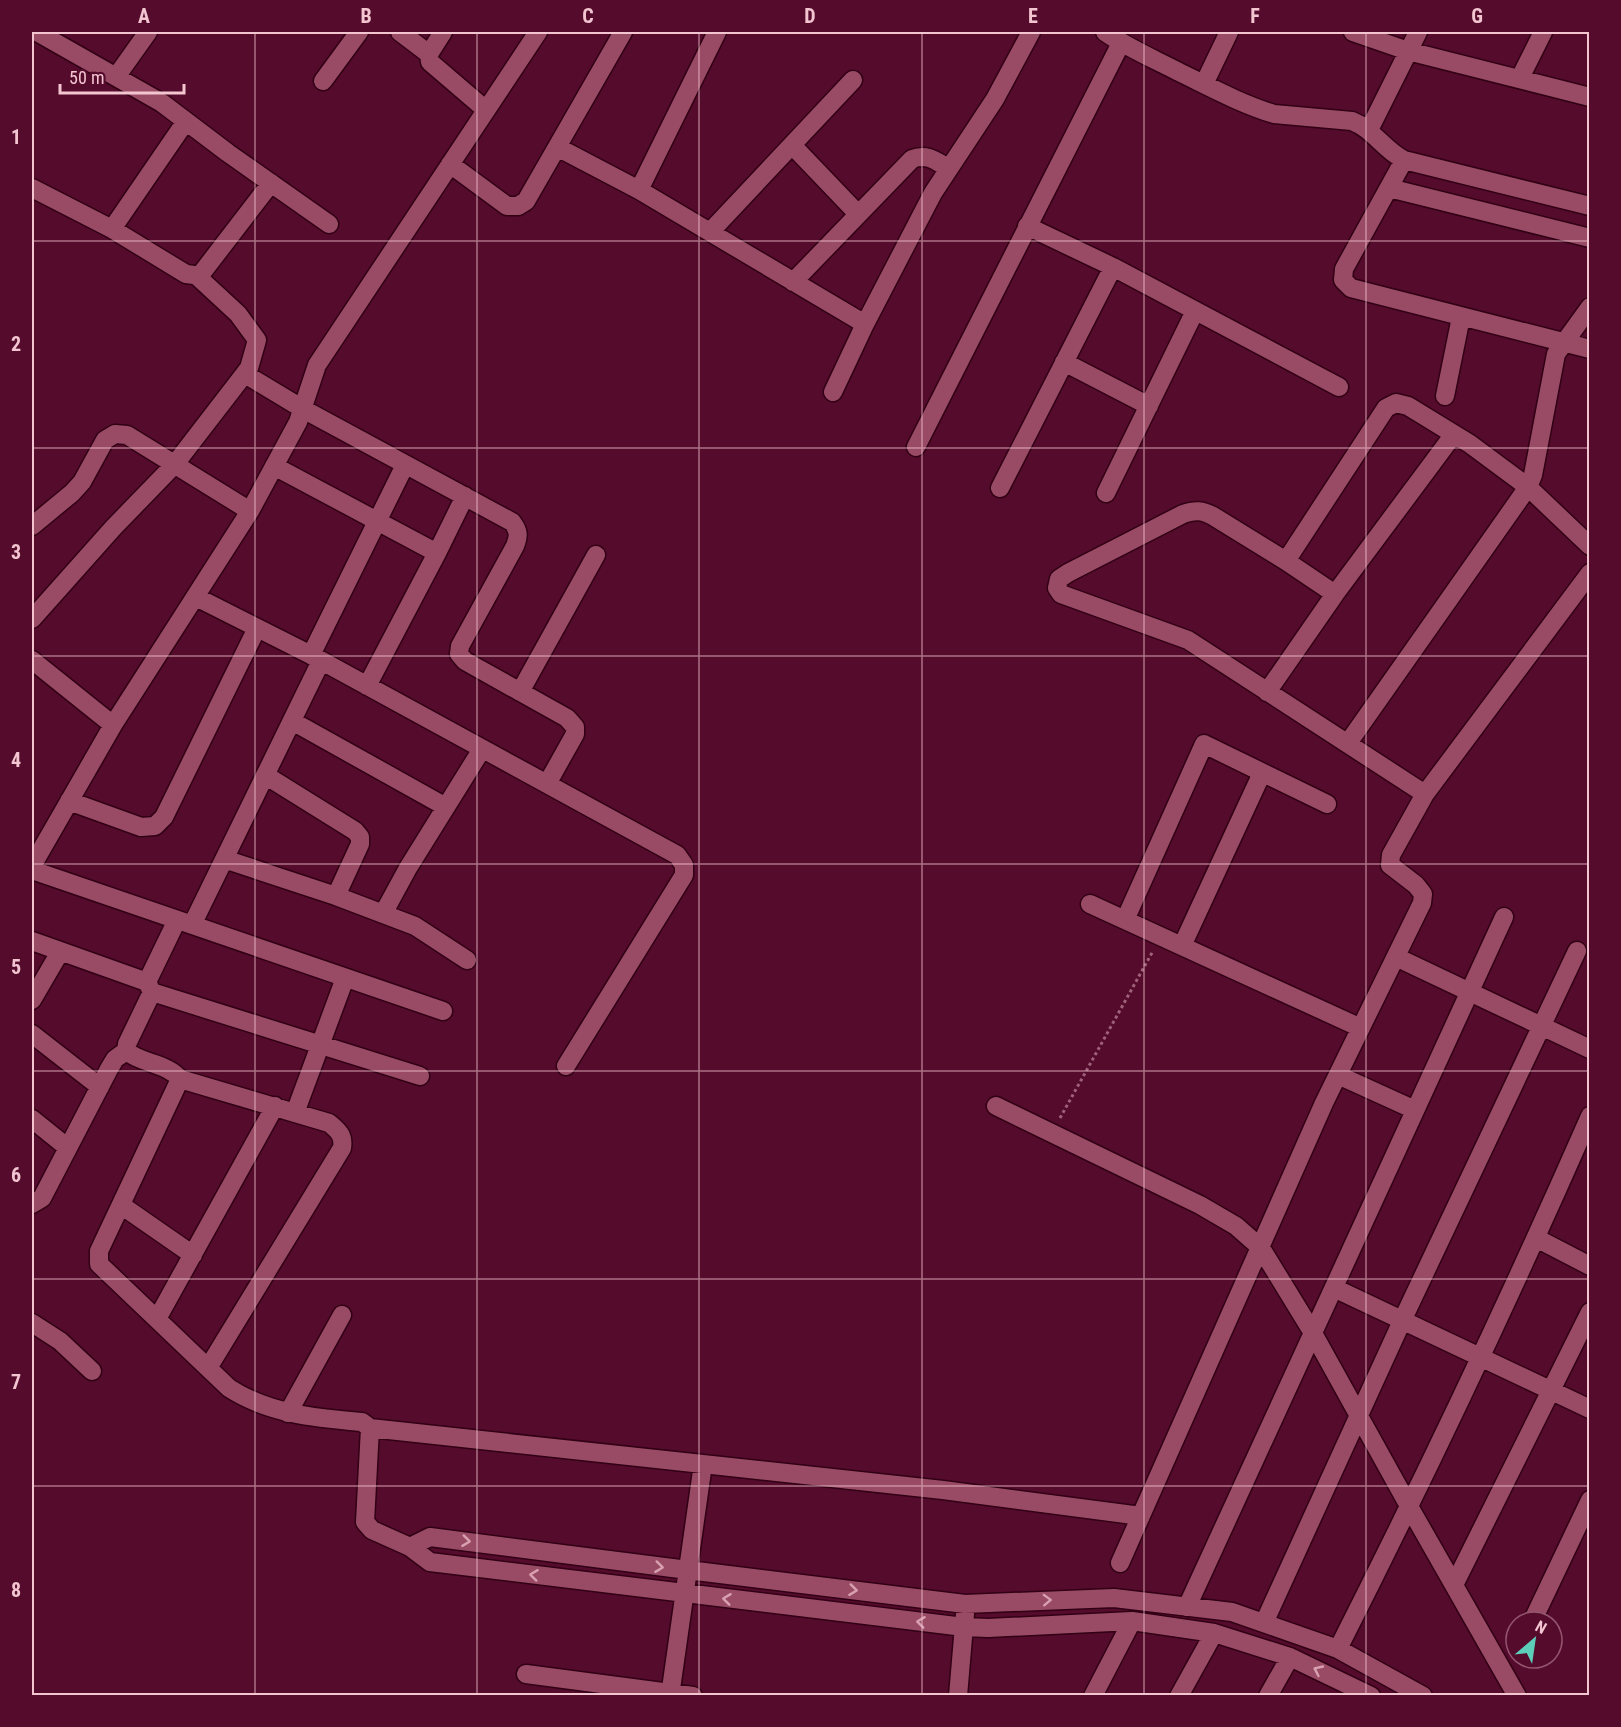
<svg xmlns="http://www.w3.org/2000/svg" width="1621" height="1727" font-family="'Roboto Condensed',sans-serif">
	<rect width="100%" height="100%" fill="#550b2c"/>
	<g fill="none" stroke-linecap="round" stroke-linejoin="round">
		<g stroke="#320015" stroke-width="21">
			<path id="minor" d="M37,32L162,103L228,153L329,224
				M400,32L429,54
				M443,32L429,54L430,62L486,110
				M1105,32C1128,48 1154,59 1179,72C1210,87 1241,104 1274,114L1352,121C1373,129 1384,150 1404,160L1590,206
				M1353,32L1408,51L1590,97
				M116,77L148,32
				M1520,78L1543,32
				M323,81L359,32
				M1204,84L1229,32
				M1369,130L1418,32
				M792,145L858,214
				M557,147L639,190L865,324
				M1404,160L1344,269L1343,280L1351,288L1590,349
				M450,164L507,206H518L526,201L623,32
				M32,188L112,229L186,274L194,275L201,274L271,183
				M1389,188L1590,238
				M639,190L717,32
				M1027,226L1113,267L1339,387
				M112,229L186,121
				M710,232L853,80
				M793,282L912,159C927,153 936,161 948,168
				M1064,362L1149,406
				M245,374L303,409L512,522C519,531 519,536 515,546L460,646L459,654L465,661L567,718L575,727V734L547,784
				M833,392L865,324L933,193L995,99L1031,32
				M1445,396L1461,317
				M916,447L1121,43
				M274,466L437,553
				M1000,488L1113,267
				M1106,493L1195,311
				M32,526L72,493L82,482L105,440L115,434L127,435L250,511
				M1286,561L1386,408L1396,403L1408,406L1470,444L1528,487L1590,546
				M1335,594L1286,561L1213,516C1202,510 1195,510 1183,514L1068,573L1059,579L1057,588L1061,594L1188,640L1425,794
				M196,597L311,655L677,855L684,865V875L566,1066
				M32,619L113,528L175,464L249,368L257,340L238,314L198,277L194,275
				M311,655L405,465
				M32,660L113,725
				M367,686L437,553L465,496
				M520,692L596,555
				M1267,692L1335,594L1454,434
				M292,721L446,807
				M1348,743L1528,487L1533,475L1556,354L1590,307
				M265,775L355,831L360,837V844L336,896
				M69,801L141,827L155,826L164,817L257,628
				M224,859L336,896L415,926L467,960
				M32,866L113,725L250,511L298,422L317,365L538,32
				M32,870L443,1011
				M1090,904L1361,1028
				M383,914L408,868L482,749
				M1125,920L1204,744L1327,804
				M192,925L321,661
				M32,941L147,982L152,992L127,1044L126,1051C142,1064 167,1063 180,1079L99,1251V1264L229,1388C269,1414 316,1418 362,1422L370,1428L365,1522L372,1530L410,1547L430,1562L964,1627L988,1628L1132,1621L1214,1633L1290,1657L1371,1696
				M1182,946L1262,773
				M1396,957L1590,1049
				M147,982L177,920
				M152,992L420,1076
				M32,1000L60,952
				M32,1034L100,1087
				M1338,1075L1415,1110
				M180,1079L329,1123C339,1131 344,1136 342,1148L208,1368
				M996,1106L1200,1205L1236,1226L1261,1248L1313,1333L1410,1508L1517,1696
				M295,1113L345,978
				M32,1119L68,1148
				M32,1204L42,1198L109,1069L115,1059L126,1051
				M121,1205L193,1255
				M1536,1238L1590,1266
				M1334,1288L1590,1409
				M157,1319L275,1106
				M32,1323L60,1341L92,1371
				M288,1413L342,1315
				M370,1428L943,1490L1141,1516
				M410,1547L430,1537L688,1570L965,1604L1114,1598L1232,1612L1338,1649L1423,1696
				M1120,1563L1324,1103L1422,903L1423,894L1416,885L1390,865L1391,855L1425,794L1590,573
				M1454,1585L1590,1312
				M1187,1607L1504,917
				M1532,1622L1590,1500
				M1264,1623L1402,1321L1577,951
				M1338,1649C1427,1473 1511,1296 1590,1116
				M526,1674L693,1696
				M670,1696L703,1464
				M958,1696L965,1614
				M1093,1696L1132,1621
				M1179,1696L1214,1633
				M1268,1696L1290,1657"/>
		</g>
		<path stroke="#9f627a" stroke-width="3" stroke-dasharray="3 3" stroke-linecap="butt" d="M1060,1118L1153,951"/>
		<use href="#minor" stroke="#994b65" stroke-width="18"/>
	</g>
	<defs><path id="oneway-chevron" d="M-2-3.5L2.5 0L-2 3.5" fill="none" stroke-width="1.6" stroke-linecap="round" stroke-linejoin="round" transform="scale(1.5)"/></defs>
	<g stroke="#d8a0b1">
		<use href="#oneway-chevron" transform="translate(466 1541) rotate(7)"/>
		<use href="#oneway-chevron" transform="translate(659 1567) rotate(7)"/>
		<use href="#oneway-chevron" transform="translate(534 1575) rotate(-173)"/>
		<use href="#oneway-chevron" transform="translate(853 1590) rotate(7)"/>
		<use href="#oneway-chevron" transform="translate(727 1599) rotate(-173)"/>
		<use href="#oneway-chevron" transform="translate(1047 1600) rotate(-2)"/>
		<use href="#oneway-chevron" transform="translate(921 1622) rotate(-173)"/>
		<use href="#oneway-chevron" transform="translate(1318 1670) rotate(-155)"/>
	</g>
	<path fill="none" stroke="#f3c5d1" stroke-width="1.5" stroke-opacity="0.55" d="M255,32V1696M477,32V1696M699,32V1696M922,32V1696M1144,32V1696M1366,32V1696M32,241H1590M32,448H1590M32,656H1590M32,864H1590M32,1071H1590M32,1279H1590M32,1486H1590"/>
	<rect width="1621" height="1727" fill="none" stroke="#550b2c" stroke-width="66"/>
	<g transform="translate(1534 1640) rotate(29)"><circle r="28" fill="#550b2c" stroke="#94556e" stroke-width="1.5"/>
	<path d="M0-4.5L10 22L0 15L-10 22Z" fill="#5cceba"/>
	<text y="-9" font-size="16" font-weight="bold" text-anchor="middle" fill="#f3c5d1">N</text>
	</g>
	<path d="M60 84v9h124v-9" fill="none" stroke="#f3c5d1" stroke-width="3"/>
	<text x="69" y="84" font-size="18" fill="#f3c5d1" stroke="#550b2c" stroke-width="4.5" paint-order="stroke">50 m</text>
	<rect x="33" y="33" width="1555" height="1661" fill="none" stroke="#f3c5d1" stroke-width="2"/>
	<g font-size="20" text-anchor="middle" font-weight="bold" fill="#f3c5d1">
		<text x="144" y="23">A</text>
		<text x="366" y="23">B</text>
		<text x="588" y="23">C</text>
		<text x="810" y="23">D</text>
		<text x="1033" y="23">E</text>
		<text x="1255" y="23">F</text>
		<text x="1477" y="23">G</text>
		<text x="16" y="144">1</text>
		<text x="16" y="351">2</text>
		<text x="16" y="559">3</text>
		<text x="16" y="767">4</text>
		<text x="16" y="974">5</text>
		<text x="16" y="1182">6</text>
		<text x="16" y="1389">7</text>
		<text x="16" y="1597">8</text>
	</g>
</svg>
